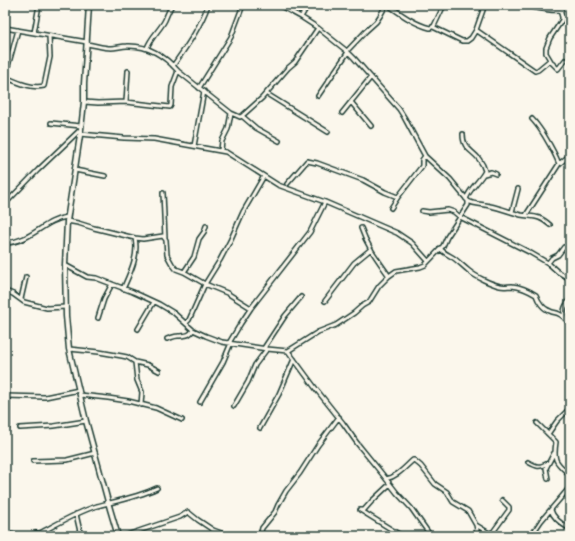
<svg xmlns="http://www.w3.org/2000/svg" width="575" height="541" font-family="'Playpen Sans',sans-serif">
	<rect width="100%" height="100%" fill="#fbf7ec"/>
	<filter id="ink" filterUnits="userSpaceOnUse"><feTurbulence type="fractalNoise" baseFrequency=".025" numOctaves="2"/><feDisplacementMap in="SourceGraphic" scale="8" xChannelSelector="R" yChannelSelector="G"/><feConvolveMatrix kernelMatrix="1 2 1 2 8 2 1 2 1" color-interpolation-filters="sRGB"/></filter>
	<g filter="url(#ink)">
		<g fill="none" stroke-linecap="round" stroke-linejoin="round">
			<g stroke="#1f3d34" stroke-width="6">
				<path id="minor" d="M279,5L301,17L318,28L348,52L354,58L399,109L404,117L425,156L450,179L468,201C475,205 483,204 490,206C500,208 510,212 521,215C534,217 539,215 550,225
					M388,5C401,14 414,24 430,28L434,26L444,5
					M520,5C534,7 549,12 562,10L564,5
					M560,10L562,17V20L550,38L546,48V53L552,63L558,69L565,60
					M301,17L308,5
					M562,17L570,19
					M433,27L462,41H467L471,38L476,30L535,71L538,70L550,60
					M5,28L87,42
					M476,30L483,10
					M34,33L39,5
					M87,44C95,45 103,48 111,48C116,48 122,46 127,46C148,45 165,56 178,71L231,113L240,117L242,116L262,98L288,68L295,62L318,28
					M147,48C151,37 160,30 165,20C167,15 169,10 172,5
					M347,51L366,31L376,22L380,16L386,5
					M173,66C186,47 200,28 208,5
					M5,77C17,82 31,89 44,86L50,57L49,36
					M5,77L18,30
					M199,88L231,37L243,5
					M267,94L328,132
					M318,96L348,52
					M84,102L98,103L126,102L170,107L171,105L172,87L178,71
					M126,102L128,71
					M351,102L371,126
					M342,113L371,77
					M242,116L256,128L279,141
					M532,119C537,124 540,129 544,135C550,145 555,153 559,164
					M51,123L81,126
					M80,134L124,138L154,139L226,152L278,185L325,202L397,233L412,243L428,261
					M463,134C463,149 471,149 479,159C482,163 484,167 485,171C480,181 470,188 466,199
					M194,146L204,91
					M221,150L222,141L228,129L231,113
					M75,170L105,176
					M484,174L491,172L496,174
					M287,184L307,161L317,163L363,180L385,192L395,196L398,197L422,166V160L425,156
					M163,193L165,238
					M5,204L38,170L81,129
					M391,208L398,197
					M422,211L429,212L448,210L454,212L460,217L474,224L529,252L548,263L552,258L558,255L564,247L570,249
					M512,212L518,189
					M526,215L559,164L570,155
					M67,221L78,223L94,228L135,238L143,239L163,236L166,240L167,255L172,264L176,269L184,272L205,284L227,293L251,308
					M361,228C367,246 378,260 389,276
					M5,243C31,242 44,220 67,217
					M440,248C444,254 450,255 455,259C460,263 464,267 469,271C476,277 491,284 500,286C504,287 508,286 512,286C521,287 528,290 536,295C538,301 543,309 550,311C553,313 556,312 559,314C564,316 567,321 570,325
					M548,263L558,272L570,279
					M65,265L87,277L96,278L133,292L159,304L174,313L193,330L206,336L222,342L267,349L288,351
					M184,272L194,257L199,239L204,232L206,226
					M123,289C130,273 139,256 135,238
					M5,291L13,294L24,302L47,308L66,307
					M21,299L26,277
					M325,301L354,263L371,249
					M98,318L104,299L112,284
					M565,318C562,310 566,305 570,299
					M186,323L189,320L205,284L220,260L230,241L243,212L264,176
					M138,329L154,302
					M167,339C171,338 174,336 178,336C185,335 189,337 193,330
					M229,343L241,323L251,308L310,232L325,202
					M264,348L285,316L301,297
					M69,349L99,352L122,356L127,357L135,362L148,365L159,371
					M135,362L137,380L142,392L141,405
					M80,395L108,398L128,401L156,408L182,420
					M5,396L45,397L79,390
					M200,402L223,362L231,343
					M234,406L248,382L255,365L267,349
					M537,423L556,442C553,462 556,462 570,475
					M20,428L54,426L86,421
					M260,428L279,394L294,359
					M5,434L8,426V396
					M548,434L557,421L570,408
					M33,461L67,460L95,453
					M528,462C537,467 539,468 548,463
					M386,479C397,477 405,467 413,460H414L421,466L435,484L447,492L453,502L468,511L476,525L489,533L493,532L509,510V507L502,500
					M548,479L546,468L554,453
					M390,484L372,501L364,510H360L402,536
					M551,510C553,518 563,525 570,529
					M76,514L81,536
					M5,534L29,536L36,533H40
					M39,536L40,533C59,523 77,512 97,506C117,501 138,497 157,488
					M124,536L180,517L188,512L198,520L213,530L229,536
					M260,536L262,528L275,512L278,505L286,491L300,473L318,445L339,417
					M429,536L428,532L411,508L397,493L383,475L357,443L343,423L316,389L288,351L318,332L336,325L354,313L362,306L369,302L379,286L389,276L396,271L420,267L425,265L443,246L447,237L468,205V201
					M474,536L477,530L476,525
					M531,536L541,521L570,487"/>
			</g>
			<g stroke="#1f3d34" stroke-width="7">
				<path id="tertiary" d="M89,5L84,84V102L81,129L67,221L65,265L66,316L69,349L86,421L110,509L118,536"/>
			</g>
			<use href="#minor" stroke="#fbf7ec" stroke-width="3"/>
			<use href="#tertiary" stroke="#fbf7ec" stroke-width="4"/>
		</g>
	</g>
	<rect width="575" height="541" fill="none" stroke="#fbf7ec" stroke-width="20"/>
	<rect x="10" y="10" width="555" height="521" fill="none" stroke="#1f3d34" stroke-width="1.5" filter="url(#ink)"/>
</svg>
